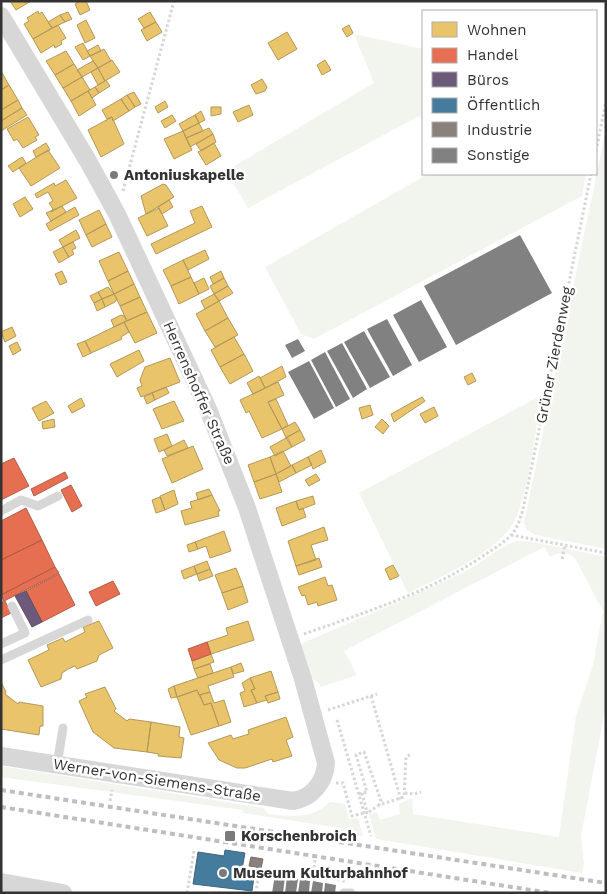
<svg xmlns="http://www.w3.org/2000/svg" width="607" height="894" font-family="'Work Sans',sans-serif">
	<rect width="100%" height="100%" fill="#fff"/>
	<path fill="#f1f5ed" d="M354,34L423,49V122L419,116L248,208L226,171L374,83Z
		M606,129V549L536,535L527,530L524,523Z
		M428,174H586L582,196L314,339L301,334L265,267Z
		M542,395C536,427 528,500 512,525C494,554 439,578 408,593L359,493Z
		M516,541H528L606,557V705L581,836L584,864L582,873L376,839L369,814L377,812L380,820L400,814L399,804L412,798L413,814L559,837L576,716L593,665L603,611L575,558C565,551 560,552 550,557L544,547L344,651L357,675L321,687L318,682L313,679L301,644C354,620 408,599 460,574C480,565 495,549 516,541Z
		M1,766L264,808L268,814C290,816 313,820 330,802L345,804L349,819L358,818L363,836L341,833V828L243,813V810L1,777Z"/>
	<path fill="#e9c46a" stroke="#b2985a" d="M10,1H31L16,10Z
		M80,1H86L90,10L80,15L75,4Z
		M38,11L39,14L42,12L52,28L33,39L24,24L29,21L27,18Z
		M68,12L72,19L65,22L60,15Z
		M150,12L156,22L144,28L138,19Z
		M60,15L65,22L52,28L48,22Z
		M86,20L95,38L85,43L77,25Z
		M156,22L162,32L147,41L141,30Z
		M58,25L66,38L61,41L62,44L55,48L54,45L41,53L33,39Z
		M349,25L353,33L347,37L342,29Z
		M287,32L297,49L278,60L268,43Z
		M83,43L90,56L83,60L75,47Z
		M98,45L101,51L90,56L87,51Z
		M104,49L111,61L98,68L90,56Z
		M66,51L74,64L55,75L46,61Z
		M112,60L120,72L105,81L98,68Z
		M325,60L331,70L322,75L317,65Z
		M93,61L98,68L82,77L77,70Z
		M74,64L82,77L63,88L55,75Z
		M98,68L105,81L98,85L91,72Z
		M1,71L9,85L1,90Z
		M82,77L90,90L71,101L63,88Z
		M262,79L267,87L265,91L256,94L251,85Z
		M106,80L110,86L99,93L95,87Z
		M9,85L18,100L1,110V90Z
		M95,87L99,93L92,98L88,91Z
		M88,91L96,105L79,116L71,101Z
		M134,92L141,104L135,107L127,95Z
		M127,95L135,107L129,111L121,99Z
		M121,99L129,111L113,121L112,117L107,119L102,110Z
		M18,100L22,108L1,121V110Z
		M165,101L168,107L158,113L155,107Z
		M249,105L253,115L238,122L233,112Z
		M211,107H221V114L211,116Z
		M22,108L27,115L1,131V121Z
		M201,111L205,120L199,123L195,115Z
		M172,115L176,121L165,128L161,121Z
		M195,115L199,123L183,131L179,124Z
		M28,117L39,135L35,137L37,140L23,148L17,139L14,141L7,129Z
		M112,117L124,144L101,157L88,130Z
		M199,123L203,131L186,138L183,131Z
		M209,128L213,134L190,147L186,138Z
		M183,131L192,150L174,159L164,139Z
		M213,134L216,142L201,151L196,144Z
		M46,143L50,150L36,157L33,151Z
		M214,143L221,156L206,165L198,152Z
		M48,150L60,168L31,186L19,168Z
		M22,157L26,163L13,172L8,166Z
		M66,180L77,198L51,212L53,209L49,203L53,201L48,192L37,198L35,194L54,183L55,186Z
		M163,184L166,185L174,197L146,214L141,196Z
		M25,197L33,209L20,217L13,204Z
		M169,200L173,207L162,214L158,207Z
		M62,206L66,212L51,221L46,213Z
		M202,206L212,227L156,254L151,244L195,223L190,211Z
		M75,207L79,215L50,231L46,224Z
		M159,208L168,226L147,236L138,218Z
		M99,210L106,224L86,235L79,220Z
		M106,224L112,237L92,247L86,235Z
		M76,230L80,238L63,247L59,240Z
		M73,242L76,248L72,250L74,254L69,257L63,247Z
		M63,247L69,257L59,263L53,252Z
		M205,250L209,259L188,270L183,260Z
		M119,252L128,271L108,281L99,261Z
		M183,260L191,277L171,286L163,270Z
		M62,271L67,282L60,285L55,274Z
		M128,271L134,284L114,294L108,281Z
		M221,271L224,278L213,284L210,277Z
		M191,277L199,294L179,304L171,286Z
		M204,278L209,289L199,294L194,283Z
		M224,278L228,286L214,294L210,286Z
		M134,284L140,297L120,306L114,294Z
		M228,286L233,293L219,301L214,294Z
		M108,287L114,294L102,299L98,292Z
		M98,292L102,299L94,303L90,296Z
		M114,294L117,299L115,302L105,307L102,299Z
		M214,294L219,301L205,309L201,301Z
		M140,297L147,312L127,321L120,306Z
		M102,299L105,307L97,311L94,303Z
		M219,301L228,318L205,331L196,314Z
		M147,312L157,333L135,343L124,322Z
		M121,315L124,316L127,321L114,327L111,320Z
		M228,318L238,335L215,347L205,331Z
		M124,322L129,332L121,337L122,339L91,353L85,341Z
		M12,327L16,336L5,342L1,332Z
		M234,337L244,354L220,367L211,350Z
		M85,341L91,353L83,357L77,344Z
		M17,342L21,350L13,355L9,346Z
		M139,350L144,361L117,377L110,364Z
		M244,354L253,371L230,384L220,367Z
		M170,358L180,382L141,397L137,388L142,386L140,380L145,367Z
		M282,366L286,377L265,388L260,378Z
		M472,373L476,381L468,385L464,377Z
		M259,376L265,388L253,394L247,383Z
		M278,382L284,395L268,402L282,429L262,438L249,411L246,413L240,400Z
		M166,387L169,393L155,400L152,393Z
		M152,393L155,400L147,404L144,397Z
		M422,397L425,401L394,422L391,414Z
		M81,398L85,406L72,413L68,406Z
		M276,399L288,425L282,429L268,402Z
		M46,401L54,413L39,421L32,408Z
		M174,401L184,421L162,429L153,409Z
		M370,405L373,415L362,419L359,408Z
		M434,407L438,416L425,423L420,414Z
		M54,419L55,427L43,429L42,422Z
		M382,419L389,426L383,434L375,427Z
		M295,422L300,430L286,438L282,429Z
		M300,430L305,440L292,447L287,437Z
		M167,434L172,446L159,452L154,439Z
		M286,438L292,447L275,456L270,447Z
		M184,440L188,448L167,456L164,450Z
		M193,446L203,469L172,483L162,459Z
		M321,450L326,462L313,469L308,457Z
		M283,451L291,466L276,474L270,457Z
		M270,457L276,474L254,482L248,465Z
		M308,457L312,465L296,473L292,465Z
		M292,465L296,473L279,482L276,474Z
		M276,474L282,492L260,499L254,482Z
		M316,474L320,480L309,486L305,480Z
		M209,489L212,495L198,500L196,493Z
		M174,490L178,504L165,510L160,496Z
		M212,495L220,511H218L219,516L185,525L181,511L192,508L190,502Z
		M313,496L315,504L299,510L296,501Z
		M160,497L165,510L156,513L152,500Z
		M296,501L299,510L303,508L306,517L282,526L276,508Z
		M324,527L328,540L311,545L316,560L296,566L288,541Z
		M224,531L231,551L210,558L206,546L198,549L195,542Z
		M195,542L198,549L189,552L187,545Z
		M319,558L322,567L299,575L296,566Z
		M207,561L210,569L197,574L194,566Z
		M393,565L399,576L390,580L385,569Z
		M194,566L197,574L184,579L181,571Z
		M236,568L243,586L222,593L215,575Z
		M210,569L213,576L199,581L197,574Z
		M325,577L328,586L332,585L337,600L318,606L317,602L308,605L305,595L302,596L298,587Z
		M243,586L248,602L228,610L222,593Z
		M99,621L113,648L99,655L97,661L77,669L75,666L68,669L62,673L61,679L41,687L28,660L49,650L47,645L63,638L65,642L85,632L83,627Z
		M248,621L254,640L211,654L207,642L228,635L226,628Z
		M211,654L214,662L194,669L192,661Z
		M241,663L244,671L233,674L231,667Z
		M210,664L213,673L198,678L194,669Z
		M231,667L234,677L208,686L210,692L199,695L197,690L177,697L174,686Z
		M271,671L278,692L265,696L267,700L257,703L251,690L255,689L250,678Z
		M250,678L255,689L251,690L257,703L244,707L240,693L245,691L242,683Z
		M1,682L6,692L5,694L18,704L19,702L43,706V726H40L39,735L1,729Z
		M174,686L177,697L171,698L168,689Z
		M105,687L116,709L114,711L127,721L129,719L151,722L147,752L114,748L93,732L79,701L87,697L85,694Z
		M197,690L204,705L211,703L219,726L191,735L177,697Z
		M210,692L214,703L224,700L231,722L219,726L211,703L204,705L200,695Z
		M278,692L280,699L268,703L265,696Z
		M286,717L293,737L286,740L292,756L273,762L272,759L245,768H237L219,760L208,743L231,735L233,739L249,734L248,730Z
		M151,722L180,727L179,737L184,738L181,758L158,756L159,754L147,752Z"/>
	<path fill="#e76f51" stroke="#b15d48" d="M14,458L29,486L1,500V464Z
		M65,472L68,478L34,496L31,489Z
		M71,485L82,506L72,512L61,490Z
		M26,508L42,540L1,560V521Z
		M42,540L55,567L1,595V560Z
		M55,567L59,573L4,601L1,595Z
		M59,574L75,605L42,622L26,591Z
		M113,581L120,594L96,606L89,592Z
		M5,601L11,613L1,618V603Z
		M207,642L211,654L192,661L188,649Z"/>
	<path fill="#6d597a" stroke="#5c4e65" d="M26,591L42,622L32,627L15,596Z"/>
	<path fill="#457b9d" stroke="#40657d" d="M225,850L245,853L242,869L255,870L252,891L193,884L198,852L224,856Z"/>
	<path fill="#8a817c" stroke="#706a66" d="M251,857L263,859L261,868L249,866Z"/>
	<path fill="#818181" d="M520,235L552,293L456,345L424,286Z
		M421,300L447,347L419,362L393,315Z
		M387,319L412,365L393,376L367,329Z
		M364,331L390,377L370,388L344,342Z
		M298,339L305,351L292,358L285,345Z
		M342,343L367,389L353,398L327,351Z
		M325,352L350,399L336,407L311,360Z
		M309,361L334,408L314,419L288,372Z
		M275,875L285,877L283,893H272Z
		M287,877L298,879L296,893H285Z
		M300,879L310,881L309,893H298Z
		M313,881L323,883L322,893H311Z
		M325,883L336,885L335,893H324Z"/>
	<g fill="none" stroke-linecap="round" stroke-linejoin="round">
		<path stroke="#d6d6d6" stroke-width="3" stroke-dasharray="2.5 2.5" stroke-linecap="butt" d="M596,151L606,101
			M123,191L174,1
			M511,535L606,553
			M562,559L565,545
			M304,634C366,612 431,592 486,554C495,548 505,542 513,533C518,526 521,517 523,509L591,174
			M371,696L401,800
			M328,710L377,694
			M337,720L371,836
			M336,783H343L352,816L356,815
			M362,793L367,812
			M405,793L414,794L421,792
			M359,794L367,792L356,755L364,752L381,801L379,805L404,797L406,757L411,754
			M110,801L112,790
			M369,812L379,805
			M315,860L313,875L345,881
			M255,869L259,870L256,893
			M187,893L194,851
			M213,893H224"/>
		<path stroke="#d7d7d7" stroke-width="9" d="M1,511L21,500L38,506L58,496
			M1,644L25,633L12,606
			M1,660L88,620
			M57,765L63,728
			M344,893H351"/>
		<path stroke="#d7d7d7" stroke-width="18" d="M1,16L88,161L117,214L208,409L247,508L303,679L326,763C325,782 312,798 293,801L1,756
			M1,882L63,893"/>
		<path stroke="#bebebe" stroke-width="4" stroke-dasharray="5 4" stroke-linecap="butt" d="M1,790L606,883
			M1,807L550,893"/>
		<path stroke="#d6d6d6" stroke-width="3" stroke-dasharray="2.5 2.5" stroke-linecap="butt" d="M356,815L369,812"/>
	</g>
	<g fill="#7a7a7a" stroke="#fff" stroke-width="2">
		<circle cx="114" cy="175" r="5"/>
		<rect x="224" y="830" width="12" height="12" rx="2.5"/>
		<circle cx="223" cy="873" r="5"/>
	</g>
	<g text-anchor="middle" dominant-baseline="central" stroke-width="5" stroke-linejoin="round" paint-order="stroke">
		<g font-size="15" font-weight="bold" fill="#333" stroke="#fff" text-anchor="start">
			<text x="124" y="175">Antoniuskapelle</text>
			<text x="241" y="836">Korschenbroich</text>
			<text x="233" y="873">Museum Kulturbahnhof</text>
		</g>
		<g font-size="15" fill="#333" stroke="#fff">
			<text transform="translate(554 355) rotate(-79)">Grüner Zierdenweg</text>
			<text transform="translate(199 393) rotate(66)">Herrenshoffer Straße</text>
			<text transform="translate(157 780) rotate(9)">Werner-von-Siemens-Straße</text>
		</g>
	</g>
	<rect width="607" height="894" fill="none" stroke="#333333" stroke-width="5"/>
	<rect x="422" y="10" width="175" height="165" fill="#ffffff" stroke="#adadad"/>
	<rect x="432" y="22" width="25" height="15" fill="#e9c46a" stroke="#adadad"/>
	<text x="467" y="35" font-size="15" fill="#333333">Wohnen</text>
	<rect x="432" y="48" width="25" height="15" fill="#e76f51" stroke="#adadad"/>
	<text x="467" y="60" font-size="15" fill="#333333">Handel</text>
	<rect x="432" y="72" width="25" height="15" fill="#6d597a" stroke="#adadad"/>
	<text x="467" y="85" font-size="15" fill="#333333">Büros</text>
	<rect x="432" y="98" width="25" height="15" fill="#457b9d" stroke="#adadad"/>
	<text x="467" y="110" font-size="15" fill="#333333">Öffentlich</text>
	<rect x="432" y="122" width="25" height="15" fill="#8a817c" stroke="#adadad"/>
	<text x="467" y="135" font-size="15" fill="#333333">Industrie</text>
	<rect x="432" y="148" width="25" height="15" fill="#818181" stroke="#adadad"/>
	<text x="467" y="160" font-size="15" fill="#333333">Sonstige</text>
</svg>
